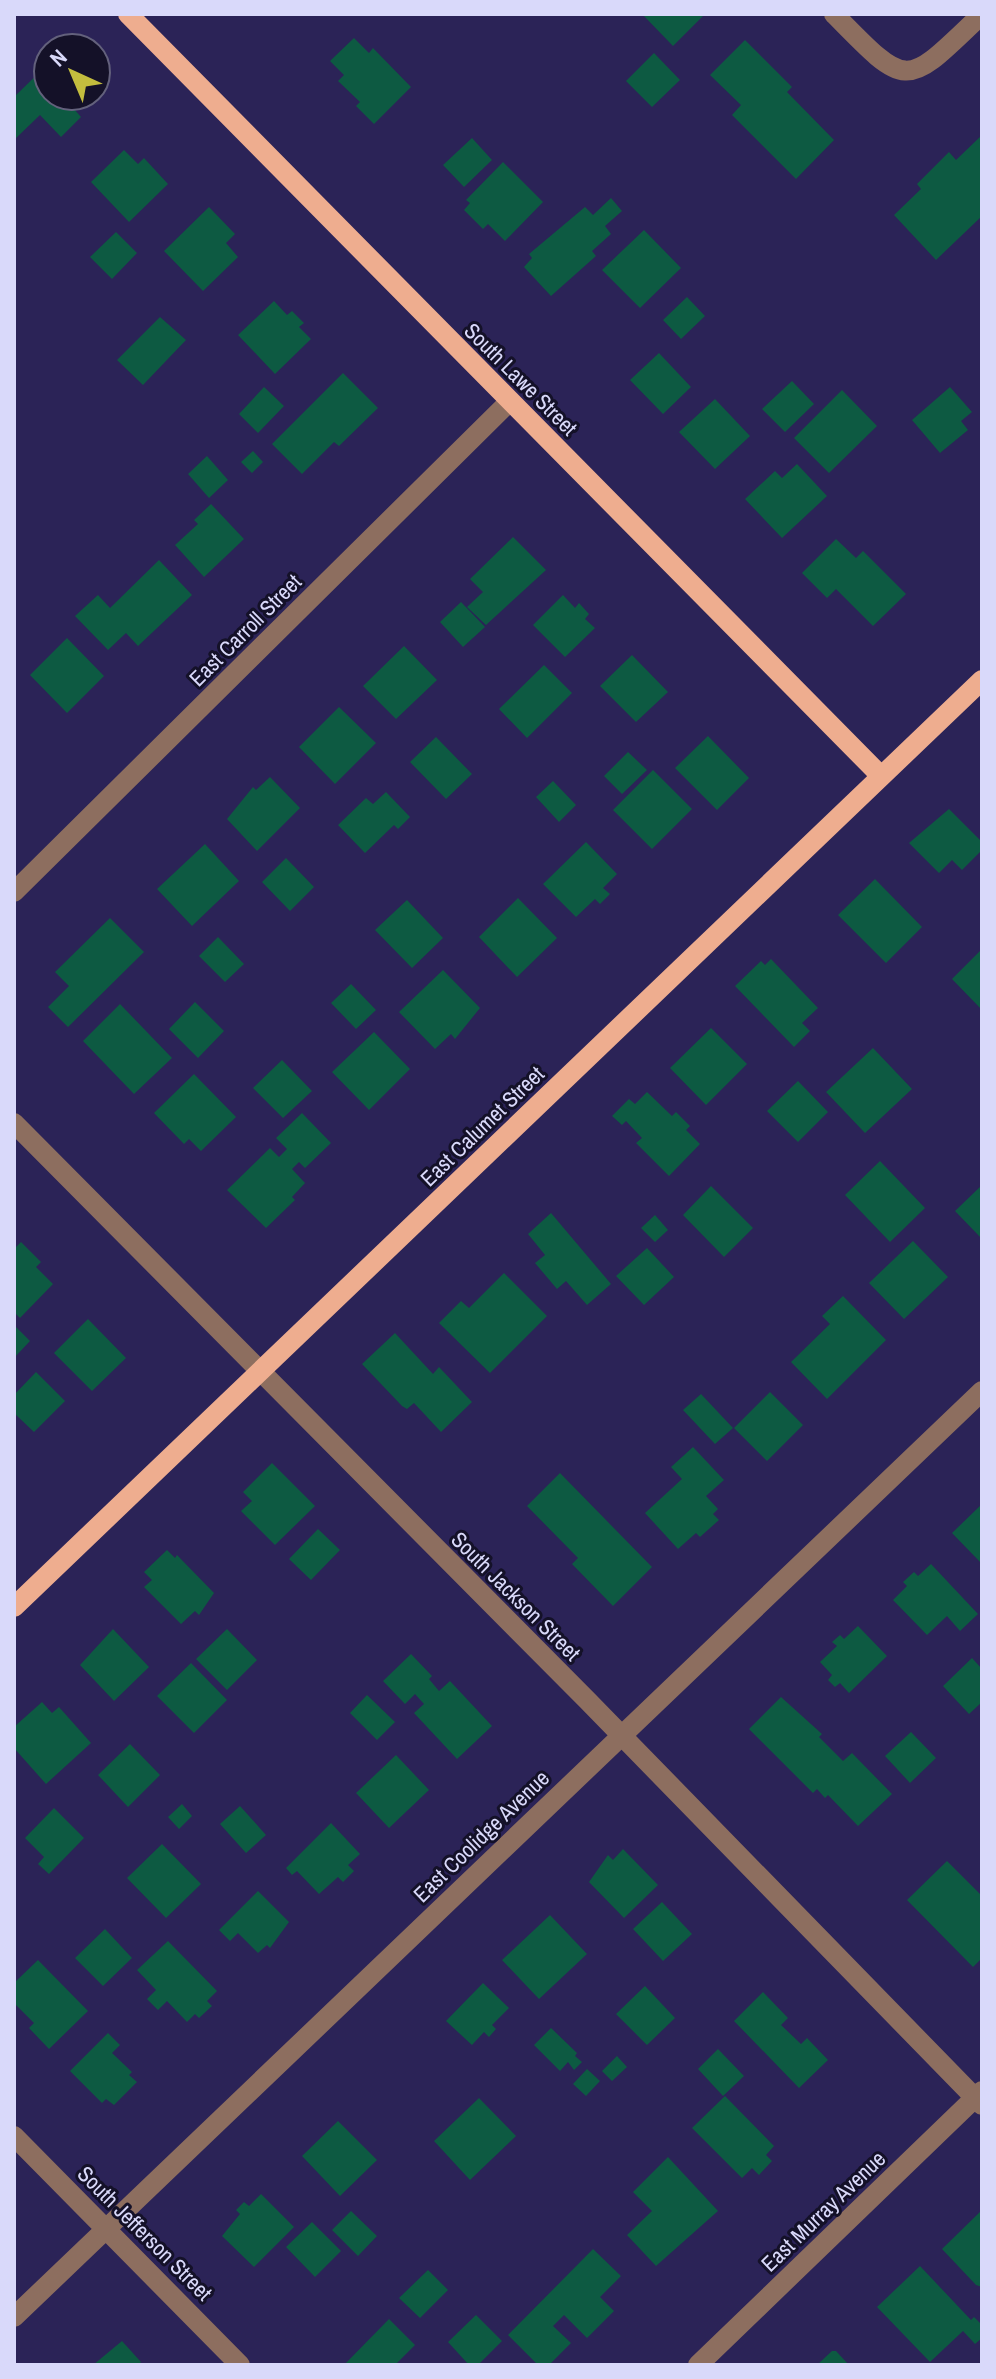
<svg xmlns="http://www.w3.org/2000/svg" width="996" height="2379" font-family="'Archivo Narrow',sans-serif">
	<rect width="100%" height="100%" fill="#2b2357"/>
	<path fill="#0d5a42" d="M642,14H705L673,46Z
		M354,38L369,53L373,48L411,87L374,124L356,106L360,102L338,81L344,75L330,61Z
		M745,40L792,87L787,92L834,140L796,179L732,115L741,105L710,75Z
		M654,53L680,80L652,107L626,81Z
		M48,64V96H81L84,99L74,109L81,117L61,137L40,115L14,140V97Z
		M982,135V216L936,260L894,215L921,189L917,184L949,152L956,160Z
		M472,138L492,160L464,187L443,165Z
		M124,150L138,164L144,158L168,184L129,222L91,182Z
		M503,162L543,202L505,241L488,224L483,229L464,210L470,203L466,200Z
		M611,198L622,211L605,226L611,234L592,251L596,256L551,296L524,267L532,258L529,254L585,207L593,215Z
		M209,207L235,234L226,243L238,257L203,291L164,251Z
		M644,230L681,268L640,308L602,270Z
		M116,232L137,253L112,279L90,257Z
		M687,297L705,316L681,339L663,320Z
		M274,301L287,315L292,311L304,323L299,327L311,339L275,374L238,335Z
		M160,317L186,340L143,385L117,360Z
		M659,353L691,387L663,414L630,380Z
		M343,373L378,408L339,446L334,442L302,474L272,444Z
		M792,381L814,404L785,432L762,409Z
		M264,387L284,406L258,433L239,414Z
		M950,387L972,412L961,421L968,430L940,453L912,420Z
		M842,390L877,426L829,473L794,438Z
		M715,399L750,436L715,469L679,432Z
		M253,451L263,462L252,473L241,462Z
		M207,456L228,480L209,498L188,474Z
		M797,464L827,496L782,538L745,499L775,471L782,478Z
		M211,504L244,539L204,577L175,545L198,524L194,520Z
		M513,537L546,570L486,625L467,607L483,592L470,579Z
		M836,539L856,558L863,551L906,594L873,626L836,589L827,598L802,573Z
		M159,560L192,595L138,646L126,633L108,650L75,616L98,595L110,608Z
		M563,595L575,608L579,603L589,614L585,619L595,628L565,657L533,625Z
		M461,602L485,627L463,647L440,622Z
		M67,638L104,676L67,713L30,675Z
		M404,646L437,680L396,719L363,686Z
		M632,655L668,692L636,722L600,686Z
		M544,665L572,693L527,738L499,709Z
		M339,707L376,743L335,784L299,747Z
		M708,736L749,778L717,810L675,768Z
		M436,737L472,774L446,799L410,762Z
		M628,752L647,770L622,794L604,776Z
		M653,770L692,809L652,849L613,810Z
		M270,777L300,808L257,851L227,819L253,787L256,790Z
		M553,781L576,805L559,822L536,797Z
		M386,792L410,817L398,829L394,825L365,853L338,825L366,798L373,804Z
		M949,809L982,842V850L962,870L952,860L939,873L909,843Z
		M586,842L617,874L603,888L610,894L600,904L595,899L576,917L543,884Z
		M205,844L239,881L192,926L157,889Z
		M286,858L314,887L290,911L262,882Z
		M875,879L922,927L886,963L838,915Z
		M518,898L557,938L517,977L479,937Z
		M407,900L443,938L412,968L375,930Z
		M110,918L144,952L68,1027L48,1007L69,986L55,972Z
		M218,937L244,964L225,982L199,956Z
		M982,949V1010L952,979Z
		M771,959L818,1008L802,1023L810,1031L794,1047L735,986L761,961L765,965Z
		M443,970L480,1008L455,1039L451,1034L435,1049L399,1012Z
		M351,984L376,1010L356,1029L331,1003Z
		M195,1002L224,1031L198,1058L169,1029Z
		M120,1004L172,1058L134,1094L83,1041Z
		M711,1028L747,1064L706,1105L670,1068Z
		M374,1032L410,1069L369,1110L332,1072Z
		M873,1048L912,1089L865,1133L826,1092Z
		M282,1060L312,1091L283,1118L253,1088Z
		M194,1074L236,1117L201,1151L189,1139L184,1144L154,1113Z
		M798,1081L828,1112L798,1142L767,1111Z
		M647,1092L672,1116L676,1112L690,1126L686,1130L700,1144L669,1176L636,1143L642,1138L626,1121L622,1125L612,1116L629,1099L635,1104Z
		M302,1113L331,1143L305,1168L299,1162L292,1169L305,1183L292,1197L295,1200L266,1228L227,1190L270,1148L279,1157L287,1149L276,1138Z
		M880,1161L925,1208L890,1242L845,1195Z
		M982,1185V1239L955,1211Z
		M711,1186L753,1228L724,1257L683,1215Z
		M551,1213L611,1284L587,1305L566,1281L557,1289L535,1263L545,1255L528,1234Z
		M655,1215L668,1230L655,1242L641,1228Z
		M913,1241L948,1277L904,1319L869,1283Z
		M21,1242L41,1262L36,1267L53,1284L20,1318L14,1312V1249Z
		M647,1248L674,1277L644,1305L616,1276Z
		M504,1273L547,1316L490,1373L439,1323L461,1301L469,1308Z
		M843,1296L886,1340L827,1399L791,1362L830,1324L822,1316Z
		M88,1319L126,1358L92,1391L54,1353Z
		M14,1325L30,1341L14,1358Z
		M395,1333L433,1374L439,1367L472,1402L441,1432L414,1403L407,1409L402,1406L362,1364Z
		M36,1372L65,1401L34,1432L14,1413V1395Z
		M770,1392L803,1425L767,1461L734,1428Z
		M701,1394L733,1428L715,1444L683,1410Z
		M693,1447L724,1480L706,1496L718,1509L713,1514L719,1520L700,1537L696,1533L678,1549L645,1513L682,1479L671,1467Z
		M272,1463L315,1506L275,1545L241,1511L252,1501L243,1492Z
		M560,1473L652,1567L613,1606L572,1564L578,1558L527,1506Z
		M982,1504V1564L952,1533Z
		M318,1529L340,1550L311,1580L289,1559Z
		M167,1550L175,1558L177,1555L214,1593L199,1615L195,1611L181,1624L144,1587L152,1580L144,1572Z
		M931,1564L978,1614L960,1631L947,1616L927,1635L893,1600L907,1586L903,1582L914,1572L918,1576Z
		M858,1626L887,1656L849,1693L840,1683L835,1687L828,1680L832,1675L820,1662L837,1646L832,1642L840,1635L844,1639Z
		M113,1629L149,1667L114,1701L80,1665Z
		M227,1629L257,1660L227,1690L196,1659Z
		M411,1654L432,1676L429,1679L439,1691L450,1681L492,1726L457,1759L414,1713L424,1704L415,1694L405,1704L383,1681Z
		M972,1658L982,1669V1702L969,1714L943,1686Z
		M191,1663L227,1700L194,1733L157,1696Z
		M367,1695L395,1722L377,1740L350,1713Z
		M781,1697L822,1734L819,1737L843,1761L852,1753L892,1794L858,1826L828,1795L825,1798L817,1789L813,1793L749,1729Z
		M42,1702L52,1713L59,1707L91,1743L46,1784L14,1748V1727Z
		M911,1732L936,1758L910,1783L885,1756Z
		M130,1744L160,1775L128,1807L98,1775Z
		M396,1755L429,1790L389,1828L356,1793Z
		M182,1804L192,1816L179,1829L168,1817Z
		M240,1806L266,1835L246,1853L220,1824Z
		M54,1808L84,1838L49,1874L38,1864L44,1857L25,1838Z
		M331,1823L360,1854L348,1865L354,1871L343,1882L338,1877L319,1894L297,1871L292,1875L286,1868Z
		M162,1844L201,1884L166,1918L127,1878Z
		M623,1849L658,1885L624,1918L589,1882L608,1855L613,1860Z
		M947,1861L982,1896V1958L973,1967L907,1900Z
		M258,1891L289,1922L270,1948L267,1945L258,1953L238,1933L230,1941L219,1930Z
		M662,1902L692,1934L663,1961L633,1929Z
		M550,1915L587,1954L539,1999L502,1960Z
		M105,1929L132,1958L103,1986L75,1958Z
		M168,1941L217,1991L207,2001L212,2006L199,2018L195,2014L187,2022L167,2001L158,2010L147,1999L156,1990L137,1970Z
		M38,1960L88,2011L49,2049L29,2028L34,2023L14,2003V1983Z
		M483,1983L509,2008L492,2025L496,2029L489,2037L484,2032L472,2045L446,2021Z
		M645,1986L675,2018L647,2045L616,2014Z
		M763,1992L788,2018L781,2025L801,2044L807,2038L828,2060L799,2088L734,2021Z
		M551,2028L577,2053L575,2056L582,2062L574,2070L568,2062L560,2071L534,2045Z
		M108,2033L120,2045L112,2053L132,2072L129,2075L137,2082L114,2105L106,2099L102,2103L70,2071Z
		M718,2049L744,2076L723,2096L698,2069Z
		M617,2056L627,2067L612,2081L602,2071Z
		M587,2069L600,2081L586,2096L573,2084Z
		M725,2096L774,2146L766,2155L772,2161L759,2175L752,2168L742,2178L692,2128Z
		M479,2098L516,2136L470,2180L434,2141Z
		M338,2121L377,2160L340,2196L302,2156Z
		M668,2157L718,2211L656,2266L627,2235L652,2211L633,2192Z
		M261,2194L294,2227L254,2267L222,2236L240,2214L236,2210L244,2202L249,2206Z
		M982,2210V2287L976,2285L942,2249Z
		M351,2211L377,2236L358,2256L332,2230Z
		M312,2222L341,2251L315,2277L286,2247Z
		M593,2249L621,2276L600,2297L614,2311L587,2338L564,2315L553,2326L571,2343L549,2365H538L508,2335Z
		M920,2266L971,2320L974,2317L982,2325V2338L975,2344L963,2331L930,2362L877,2307Z
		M428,2270L448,2290L420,2318L399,2298Z
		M476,2315L502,2341L478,2365H469L448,2342Z
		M389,2319L415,2345L395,2365H344Z
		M122,2341L141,2362L138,2365H93Z
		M832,2351H836L849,2365H817Z"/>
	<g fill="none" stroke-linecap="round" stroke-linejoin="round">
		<path stroke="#8d6e5f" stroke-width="20" d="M834,14C909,91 905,88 982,14
			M14,892L509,402
			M14,1123L587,1700L982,2105
			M14,2136L240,2365
			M14,2317L982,1391
			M698,2365L982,2091"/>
		<path stroke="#eead8f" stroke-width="20" d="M128,14L881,776
			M14,1607L982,680"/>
	</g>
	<g text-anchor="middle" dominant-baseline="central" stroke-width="6" stroke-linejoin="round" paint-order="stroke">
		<g font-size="22" fill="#d9d9fa" stroke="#141128">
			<text transform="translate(521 379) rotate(45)">South Lawe Street</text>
			<text transform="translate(245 630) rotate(-45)">East Carroll Street</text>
			<text transform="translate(482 1126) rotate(-44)">East Calumet Street</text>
			<text transform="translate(516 1596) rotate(45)">South Jackson Street</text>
			<text transform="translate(481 1836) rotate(-44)">East Coolidge Avenue</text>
			<text transform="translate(823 2211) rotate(-44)">East Murray Avenue</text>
			<text transform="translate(145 2233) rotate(45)">South Jefferson Street</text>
		</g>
	</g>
	<rect width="996" height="2379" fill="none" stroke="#d9d9fa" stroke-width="32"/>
	<g transform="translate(72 72) rotate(316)"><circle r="38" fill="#141128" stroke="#63617c" stroke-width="2"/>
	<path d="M0-6L14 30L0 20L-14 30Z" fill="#c3bd3e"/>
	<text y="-12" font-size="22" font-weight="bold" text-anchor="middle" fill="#d9d9fa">N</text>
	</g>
</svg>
